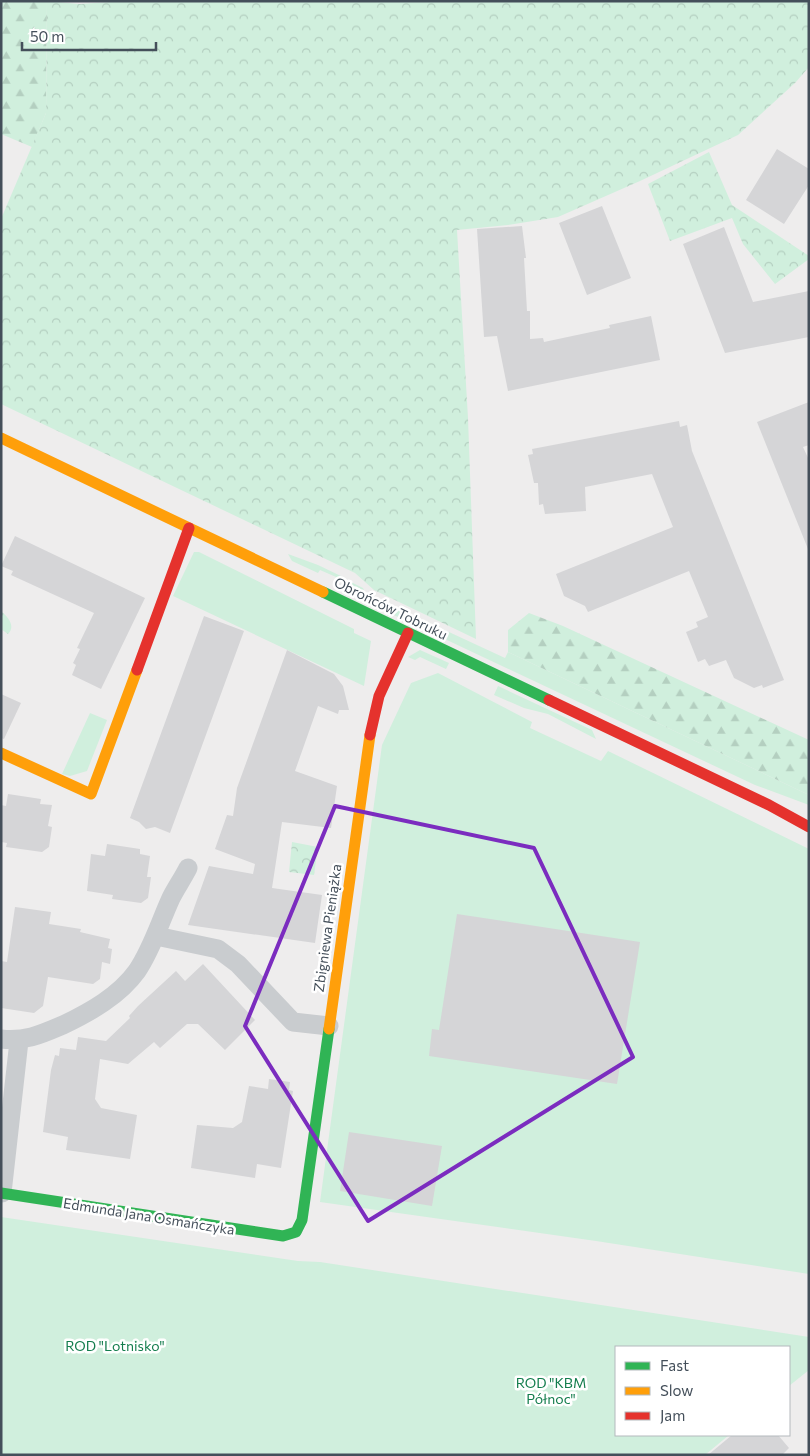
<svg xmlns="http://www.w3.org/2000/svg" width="810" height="1456" font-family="Commissioner,sans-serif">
	<defs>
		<pattern id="forest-firs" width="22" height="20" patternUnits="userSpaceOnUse" patternTransform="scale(1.25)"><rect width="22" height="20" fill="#d0efdd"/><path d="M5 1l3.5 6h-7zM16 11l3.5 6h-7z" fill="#b4cfc0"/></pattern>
		<pattern id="park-crowns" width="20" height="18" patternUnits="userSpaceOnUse" patternTransform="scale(1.25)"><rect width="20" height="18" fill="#d0efdd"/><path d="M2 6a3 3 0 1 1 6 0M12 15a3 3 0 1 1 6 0" fill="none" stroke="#b4cfc0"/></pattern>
	</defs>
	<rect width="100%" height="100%" fill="#eeeded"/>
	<path fill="#d0efdd" d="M194,552H199L354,629V633L371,641L364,686L173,596Z
		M288,554L318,565L345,578L337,581H335L336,577L320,570L318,573L292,561Z
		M349,581L363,588L365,593L362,600L339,589L341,585Z
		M382,601L505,658L508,652L809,795V805L755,785L379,608Z
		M420,650L449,663L446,669L420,657L415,660L408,657Z
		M438,673L532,722L530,728L601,761L608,751L809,849V1274L596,1241L320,1202L382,745L411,683Z
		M498,686L592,730L596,739L548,714L524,708L494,695Z
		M90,713L107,720L87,771L70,776L62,774Z
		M1,1217L298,1261L320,1262L809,1337V1370L789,1386V1347H616V1435H729L705,1455H1Z"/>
	<path fill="url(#forest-firs)" d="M1,1H47L46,113L32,147L1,134Z
		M529,613L563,626L809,740V795L508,652V630Z"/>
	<path fill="url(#park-crowns)" d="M47,1L79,4L126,1H809V67L795,83L738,135L640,181L558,217L508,225L457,230L468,418L476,639L374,590L355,573L1,404V219L46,113Z
		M709,152L732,205L809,256V259L775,284L743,244L732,218L670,241L648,184Z
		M1,611C8,617 16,626 8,634L1,629Z
		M292,842L318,847L314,875L289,872Z"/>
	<path fill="#d5d5d7" d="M777,149L809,169V185L784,224L746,200Z
		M602,206L631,278L587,295L559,223Z
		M522,226L526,258H524L527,311H530V339L543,338L544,342L610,328L609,325L651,316L660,360L508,391L497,336L484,337L477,229Z
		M724,227L753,302L809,291V337L725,353L683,244Z
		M809,402V445L803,447L809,460L808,549L757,422Z
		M679,421L680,427L687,425L692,451L784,680L763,688L762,685L754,688L734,678L726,660L709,666L705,659L698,662L686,632L698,627L696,622L708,617L689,571L588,612L585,606L564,596L556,574L673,527L652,474L585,487L586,511L545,514L543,504L539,505L538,483H534L528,455L533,454L532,449Z
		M15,536L145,598L101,689L72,675L76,665L73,663L80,649L77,648L94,613L11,575L13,571L1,566Z
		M204,616L244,631L170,833L155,827L146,829L139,822L130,818Z
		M287,650L334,674L343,686L349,710H339L338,714L318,706L295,771L337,786L331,828L282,822L272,888L322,895L315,943L188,925L209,866L253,874L255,864L215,849L227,815L233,816L237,788Z
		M1,694L21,703L4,739L1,738Z
		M8,794L41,799L40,804L52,805L48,826L52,827L49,847L42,852L6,847L7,843L1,842V805L6,806Z
		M107,844L140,849V854L150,856L147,877H151L148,898L141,903L112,899L113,895L87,891L91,854L105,856Z
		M15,907L51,912L49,924L81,929L80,932L110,939L108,948L112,949L110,964L102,962L100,979L93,984L48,977L43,1006L34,1013L1,1008V961L7,962Z
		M457,914L640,942L617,1084L429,1056L432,1029L439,1030Z
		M203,964L255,1020L225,1050L198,1024H187L160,1048L154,1042L128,1064L100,1059L95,1099L101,1108L137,1115L130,1159L66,1150L68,1137L43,1132L51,1070L55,1055L59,1056L60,1048L76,1050L78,1037L106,1041L130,1018L129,1016L138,1006L176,971L185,981Z
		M269,1079L290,1082L289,1090L293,1091L281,1168L257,1164L255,1178L191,1168L197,1125L233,1128L242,1122L249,1086L268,1089Z
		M349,1132L442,1146L432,1206L340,1191Z
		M732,1435H778L789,1448L782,1455H708Z"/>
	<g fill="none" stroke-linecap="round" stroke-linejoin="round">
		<path stroke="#c9cccf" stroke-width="19" d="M156,936L218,949L238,964L293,1022L329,1026
			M1,1039C25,1042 42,1034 63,1025C90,1012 119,996 137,971C152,949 160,922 171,898C176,888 183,878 188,868
			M2,1193L19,1041"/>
		<path stroke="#30b455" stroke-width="11" d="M323,592L549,700
			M1,1193L283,1236L296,1232L302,1220L329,1029"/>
		<path stroke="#ff9f0a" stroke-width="11" d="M1,438L323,592
			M1,753L91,794L137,670
			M329,1029L370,735"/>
		<path stroke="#e5322d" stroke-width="11" d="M137,670L189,528
			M549,700L769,805L809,827
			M370,735L379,696L408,633"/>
	</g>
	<path fill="none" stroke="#7b2cbf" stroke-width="4" stroke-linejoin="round" d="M335,806L534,848L633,1057L368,1221L245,1026Z"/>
	<g text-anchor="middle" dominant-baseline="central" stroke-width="5" stroke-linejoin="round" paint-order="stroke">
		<g font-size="14" fill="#444f5a" stroke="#fff">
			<text transform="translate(391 608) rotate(26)">Obrońców Tobruku</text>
			<text transform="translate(327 928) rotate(-82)">Zbigniewa Pieniążka</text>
			<text transform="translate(149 1216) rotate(9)">Edmunda Jana Osmańczyka</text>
		</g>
		<g font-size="14" fill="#137d4d" stroke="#fff">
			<text x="115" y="1345">ROD "Lotnisko"</text>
			<text x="551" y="1382">ROD "KBM<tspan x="551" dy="16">Północ"</tspan></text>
		</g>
	</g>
	<rect width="810" height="1456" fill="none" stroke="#444f5a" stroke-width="5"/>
	<rect x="615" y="1346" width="175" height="90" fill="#ffffff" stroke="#b4b9bd"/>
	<rect x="625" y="1362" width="25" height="8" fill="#30b455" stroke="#b4b9bd"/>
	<text x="660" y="1371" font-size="15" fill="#444f5a">Fast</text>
	<rect x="625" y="1387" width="25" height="8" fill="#ff9f0a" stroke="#b4b9bd"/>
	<text x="660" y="1396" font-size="15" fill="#444f5a">Slow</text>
	<rect x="625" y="1412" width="25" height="8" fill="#e5322d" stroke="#b4b9bd"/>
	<text x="660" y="1421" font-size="15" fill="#444f5a">Jam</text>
	<path d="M22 42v8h134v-8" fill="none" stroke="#444f5a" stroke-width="2.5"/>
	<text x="30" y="42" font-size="15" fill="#444f5a" stroke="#ffffff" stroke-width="4" paint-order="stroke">50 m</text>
</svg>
